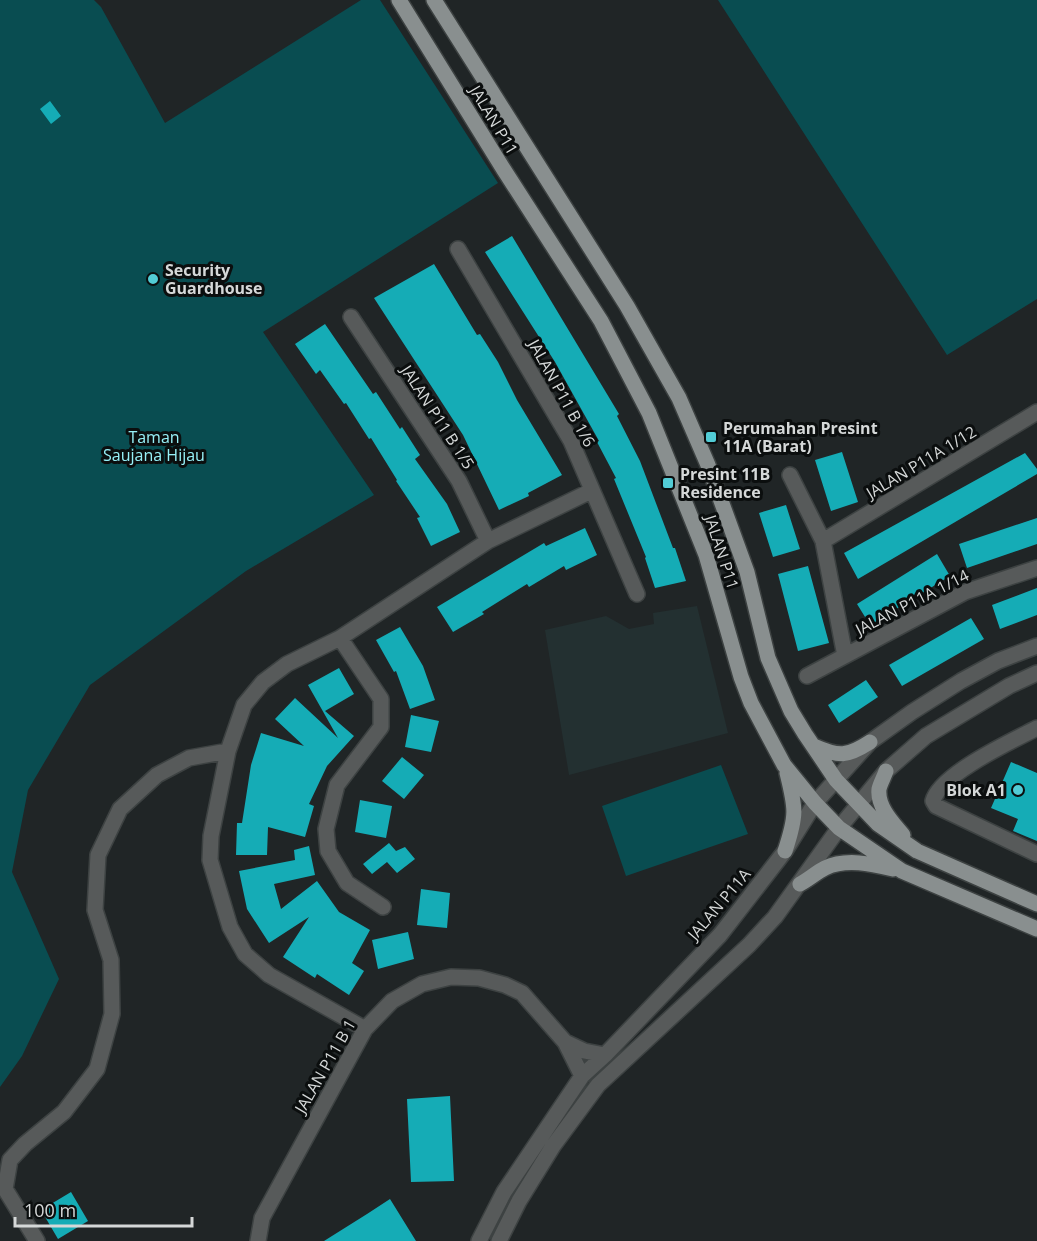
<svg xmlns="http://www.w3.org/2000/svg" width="1037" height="1241" font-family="'Open Sans',sans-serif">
	<rect width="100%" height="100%" fill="#202526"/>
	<path fill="#233031" d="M697,606L728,733L569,775L545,630L606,616L629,629L654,624L653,613Z"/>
	<path fill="#094d51" d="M0,0H94L101,7L165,123L361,0H380L498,183L263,332L374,495L246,571L90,685L28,790L12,872L59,979L22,1056L0,1087Z
		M718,0H1037V299L947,355Z
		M721,765L748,834L626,876L602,806Z"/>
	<path fill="#15acb6" d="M50,101L61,116L51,124L40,109Z
		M512,236L619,414L617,416L640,461L673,548H675L686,581L655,588L645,558L646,557L614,479L616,478L597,442L599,441L555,362L485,252Z
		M434,264L477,335L480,334L498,362L517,400L562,475L528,493L529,496L499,510L463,435L374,298Z
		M325,324L373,394L376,392L400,429L402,427L420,455L415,459L447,504L460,532L431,546L417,518L420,517L396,481L397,480L371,438L369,439L346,403L344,404L320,370L316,374L295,344Z
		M842,452L858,502L831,511L815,460Z
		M1025,453L1037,469V474L858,579L844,553Z
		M786,505L800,549L773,557L759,513Z
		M1037,518V544L967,568L959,544Z
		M585,528L597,555L566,570L564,566L529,587L527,584L482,612L484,614L453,632L437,607L544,543L546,546Z
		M937,554L950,576L870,625L857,604Z
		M808,566L829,643L798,651L778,574Z
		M1037,588V615L1000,629L992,605Z
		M971,618L984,639L902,686L889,665Z
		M400,627L423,666L435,700L410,709L396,671L394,672L376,640Z
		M339,668L354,694L325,711L354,736L327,766L309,804L314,806L305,837L268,827L267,855H236L237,823H242L251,765L261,733L304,746L275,719L295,698L338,738L308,685Z
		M866,680L878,697L839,723L828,705Z
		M411,715L439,721L431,752L405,747Z
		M402,757L424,775L404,799L382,781Z
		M1011,762L1037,773V841L1013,831L1018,819L991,808Z
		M360,800L392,806L386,838L355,832Z
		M389,843L396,851L405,847L415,859L397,873L387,862L372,874L363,864Z
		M309,846L315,875L274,884L281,909L317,881L339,912L370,930L352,963L364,971L349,995L317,974L315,978L283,957L309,917L269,943L247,909L239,871L295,860L294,850Z
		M421,889L450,893L447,928L417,925Z
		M408,932L414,959L378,969L372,940Z
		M450,1096L454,1181L411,1182L407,1099Z
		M71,1192L88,1221L58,1239L41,1210Z
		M390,1199L416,1241H324L367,1214Z"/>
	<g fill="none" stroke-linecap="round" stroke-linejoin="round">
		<g stroke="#3d4242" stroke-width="18">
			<path id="minor" d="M458,249L571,441L637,594
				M351,317L459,481L488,541
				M790,475L823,541L845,656
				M823,541L1037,412
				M340,638L381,699V727L337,785L326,829L328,851L347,883L383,907
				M807,676L965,592L1037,568
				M1037,728C1012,741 940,774 933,801L936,806L1037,854
				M365,1029L269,975L245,954L230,927L210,860L211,836L228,751L244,705L263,682L287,664L340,638L488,541L591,491
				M565,1042L584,1051L605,1055
				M37,1241L5,1189L10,1160L25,1144L64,1112L97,1069L112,1014L111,960L95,910L98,855L120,809L157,775L189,758L228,751
				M258,1241L262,1218L365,1029L392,1001L422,984L451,977L479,978L505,985L522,993L565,1042L582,1076
				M479,1241L504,1192L582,1076L605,1055L720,935L785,851L815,803L870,742L912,712L961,681L998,661L1037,646
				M499,1241L519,1201L553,1146L598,1085L749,945L775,917L839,828L886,771L926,736L1009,686L1037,673"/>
		</g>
		<g stroke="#3d4242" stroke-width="18">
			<path id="major" d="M399,0L504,170L601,321L649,413L706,555L741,677L751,703L784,765L815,803L839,828L902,871L1037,929
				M434,0L627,306L679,398L708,465L747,572L768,658L791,711L805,734L836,780L878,824L917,851L1037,904
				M814,746C839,757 847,757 870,742
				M886,771C884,777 880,784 879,789C877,807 893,823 903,835
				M785,851C797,815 796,809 787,773
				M800,884C809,879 817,872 825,868C846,858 872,864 893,869"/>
		</g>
		<use href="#minor" stroke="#575a5a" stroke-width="15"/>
		<use href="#major" stroke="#898f8f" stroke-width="15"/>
	</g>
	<g fill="#52ccd5" stroke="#0b0e0e" stroke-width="2">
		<circle cx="153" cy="279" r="6"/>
		<rect x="705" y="431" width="12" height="12" rx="3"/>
		<rect x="662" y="477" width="12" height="12" rx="3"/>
		<circle cx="1018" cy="790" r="6"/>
	</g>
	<g text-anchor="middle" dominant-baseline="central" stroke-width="6" stroke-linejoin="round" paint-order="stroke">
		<g font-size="16" fill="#d5d8d8" stroke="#0b0e0e">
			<text transform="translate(494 120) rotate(59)">JALAN P11</text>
			<text transform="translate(562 393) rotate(61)">JALAN P11 B 1/6</text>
			<text transform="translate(438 417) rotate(57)">JALAN P11 B 1/5</text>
			<text transform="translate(921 462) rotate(-31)">JALAN P11A 1/12</text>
			<text transform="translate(722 552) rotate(72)">JALAN P11</text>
			<text transform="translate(912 602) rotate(-27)">JALAN P11A 1/14</text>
			<text transform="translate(719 904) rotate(-50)">JALAN P11A</text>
			<text transform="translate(325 1066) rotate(-60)">JALAN P11 B 1</text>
		</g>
		<g font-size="16" font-weight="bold" fill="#d5d8d8" stroke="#0b0e0e" text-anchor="start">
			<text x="165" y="270">Security<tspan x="165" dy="18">Guardhouse</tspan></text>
			<text x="723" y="428">Perumahan Presint<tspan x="723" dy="18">11A (Barat)</tspan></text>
			<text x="680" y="474">Presint 11B<tspan x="680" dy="18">Residence</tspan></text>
			<text x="1006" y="790" text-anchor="end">Blok A1</text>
		</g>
		<g font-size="16" fill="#97f0f7" stroke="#0b0e0e">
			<text x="154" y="437">Taman<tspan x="154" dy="18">Saujana Hijau</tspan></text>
		</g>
	</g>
	<path d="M15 1217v9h177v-9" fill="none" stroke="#d5d8d8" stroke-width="3"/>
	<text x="24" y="1217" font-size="18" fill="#d5d8d8" stroke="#0b0e0e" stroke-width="4.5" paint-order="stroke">100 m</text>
</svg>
